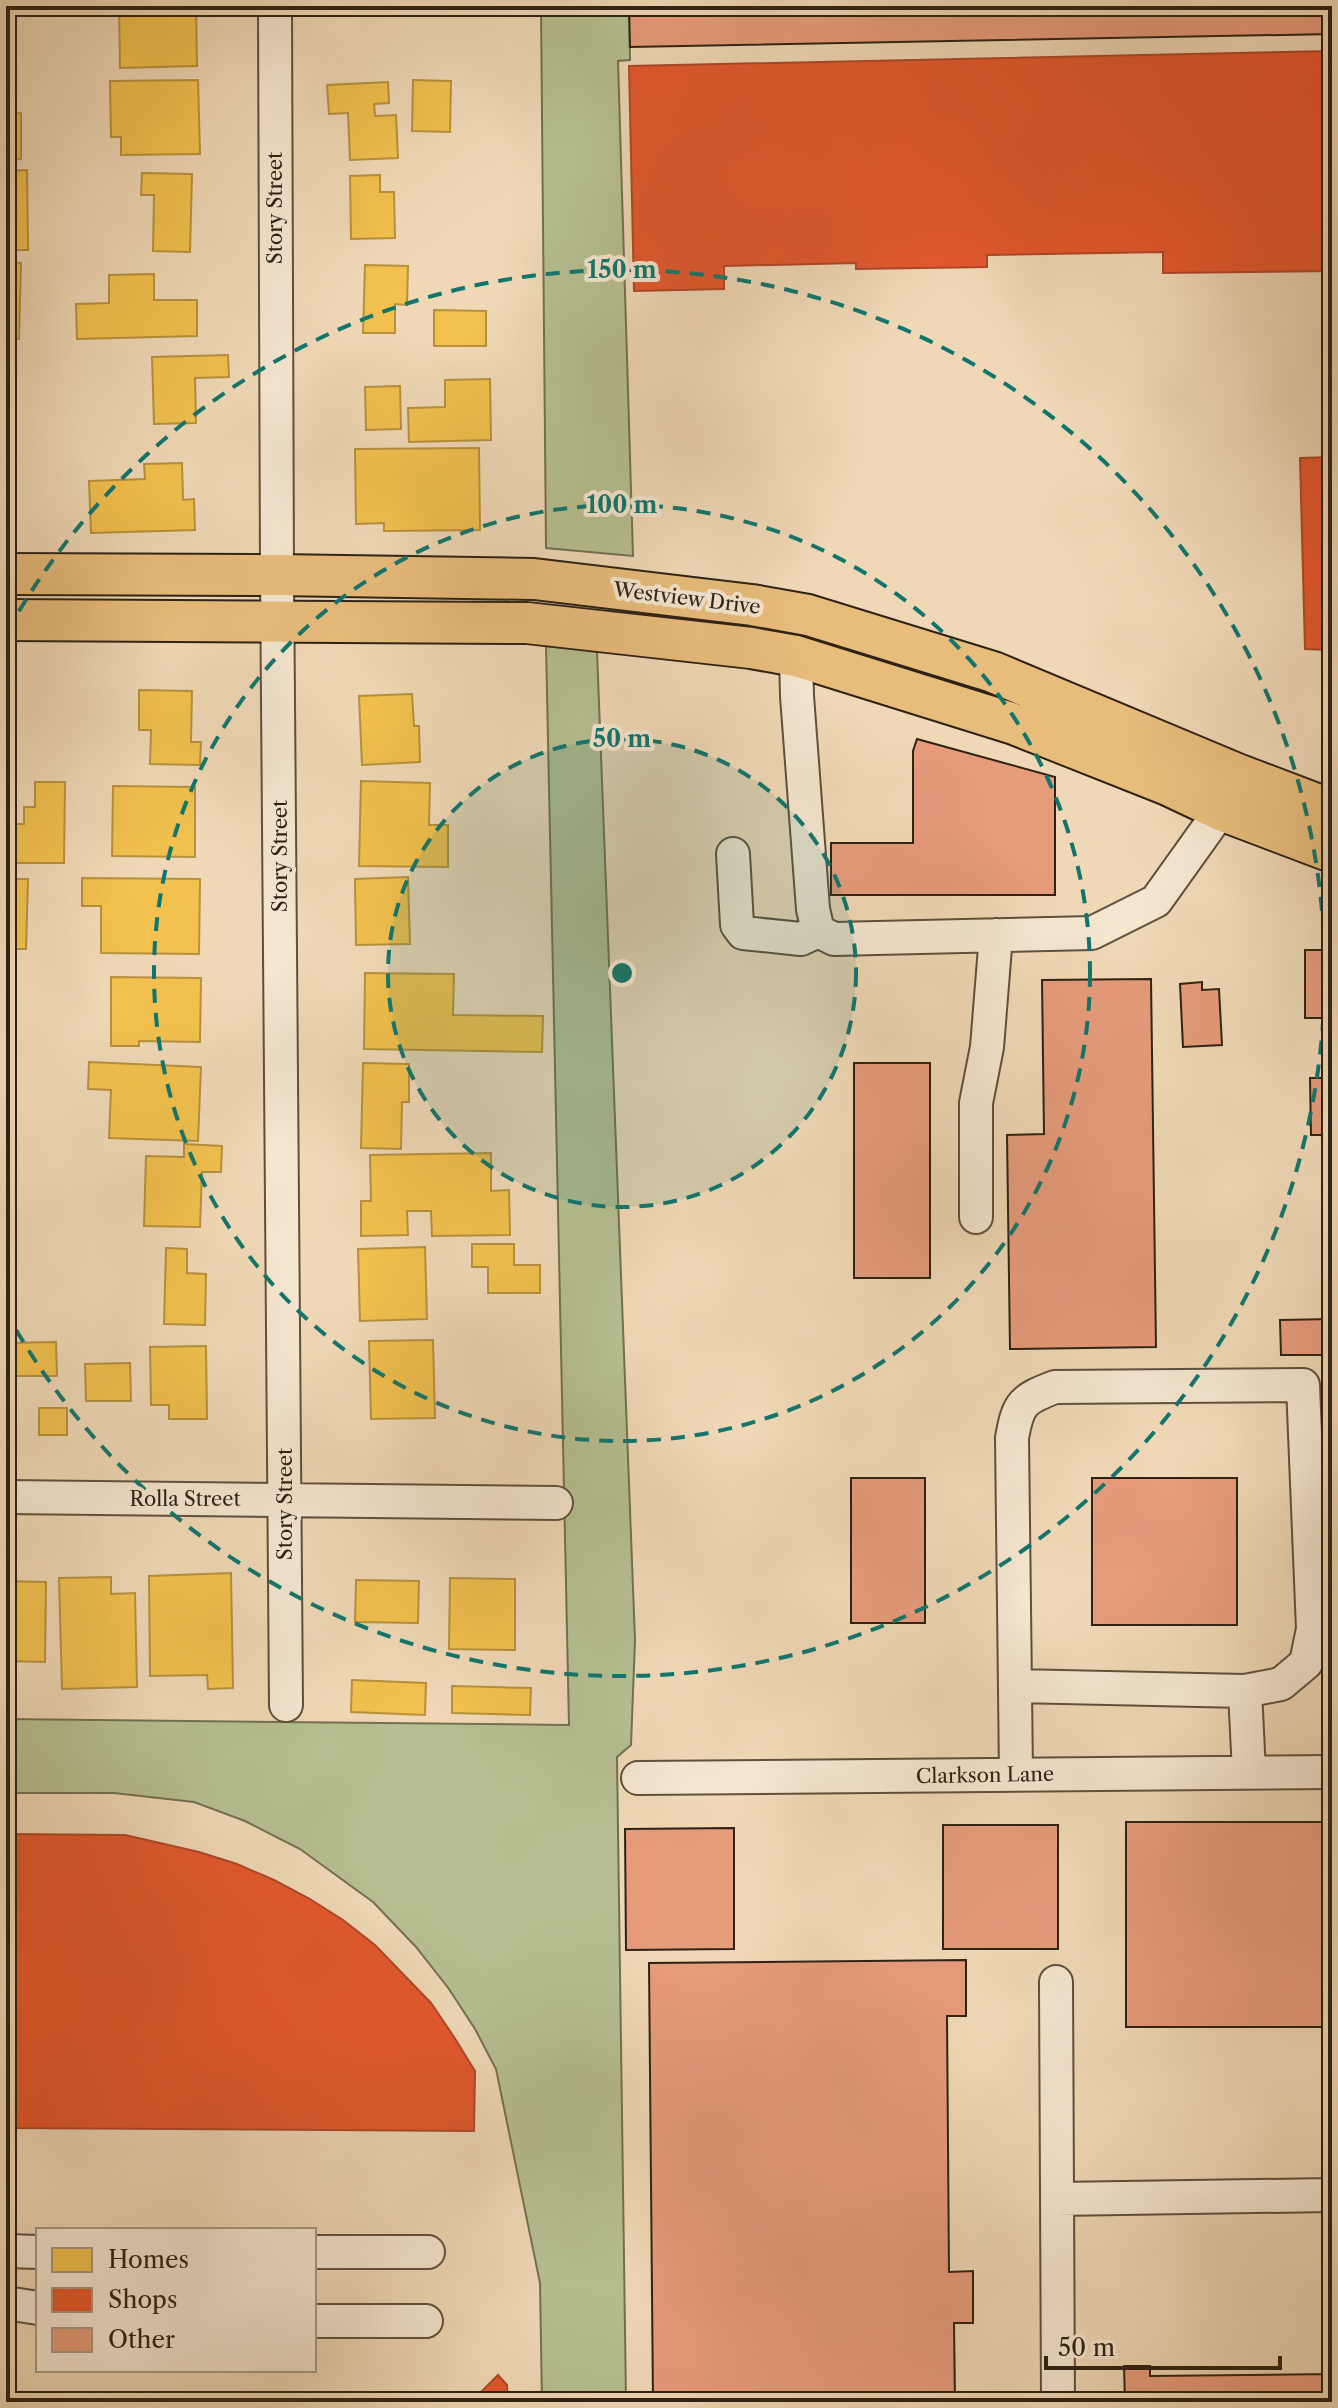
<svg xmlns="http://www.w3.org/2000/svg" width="1338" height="2408" font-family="'Libre Caslon Text',serif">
	<rect width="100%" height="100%" fill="#f0d8b6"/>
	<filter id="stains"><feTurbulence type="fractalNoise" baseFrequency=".0025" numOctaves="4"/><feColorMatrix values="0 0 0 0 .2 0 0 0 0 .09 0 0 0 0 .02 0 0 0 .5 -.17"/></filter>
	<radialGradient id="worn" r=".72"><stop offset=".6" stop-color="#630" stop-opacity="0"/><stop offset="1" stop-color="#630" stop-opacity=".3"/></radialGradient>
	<path fill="#b6bf91" stroke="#727053" stroke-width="2" d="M541,6H629L630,60L618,61L633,556L546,548Z
		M546,646L597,651L635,1640L631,1745L617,1757L626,2402H542L540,2283L496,2069L475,2029L449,1989L416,1947L373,1902L300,1849L245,1821L194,1802L114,1793H6V1719L569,1725Z"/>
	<path fill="#f2c14e" stroke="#b7913d" stroke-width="2" d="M119,6H196L197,66L120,68Z
		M198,80L200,154L121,155V137H111L110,81Z
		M413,80L451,81L450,132L412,131Z
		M388,82L389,103L374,104L375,116L396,115L398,158L350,160L348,113L329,114L327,85Z
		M21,113V159L6,160V114Z
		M27,170L28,250H6V171Z
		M142,173L192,174L190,252L153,251L154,195H141Z
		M380,175V192H394L395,238L351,239L350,176Z
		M6,262L21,263L19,339L6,338Z
		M365,265L408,266L407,305L395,304V333H363Z
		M154,274V300H197V336L77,339L76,304L109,303V275Z
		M434,310L486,311V346H434Z
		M228,355L229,377L195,378L196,423L154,424L152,357Z
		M490,379L491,440L409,442L408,408L445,407V380Z
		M400,386L401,429L366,430L365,387Z
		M479,448L480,530L384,531V523L356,524L355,449Z
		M182,463L183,500L194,499L195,530L91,533L89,481L145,479L144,464Z
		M139,690L192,691L191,742H201L200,765L150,764L151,730H139Z
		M412,694L414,726H419L420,762L362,765L359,696Z
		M361,781L430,783L429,825H448V867L359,866Z
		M35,782H65L64,863H6V824H24V807H35Z
		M113,786L195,787V857L112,856Z
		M408,877L410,944L356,945L355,879Z
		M82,878L200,879L199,954L101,953V906H82Z
		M6,879H28L26,949H6Z
		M365,973L454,974L453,1015L543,1016L542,1052L364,1049Z
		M111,977L201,978L200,1042L139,1041V1046H111Z
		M89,1062L201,1067L198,1141L109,1138L111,1090L88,1089Z
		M363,1063L409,1064V1102H402L401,1149L361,1148Z
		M184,1144L222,1146L221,1172H202L200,1227L144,1226L146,1156L184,1157Z
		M6,1150H11L12,1181H6Z
		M491,1153V1191L509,1190L510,1235L432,1236L431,1211H407L408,1235L361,1236V1201H371L370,1155Z
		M472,1244H514V1265H540V1293H488V1267H472Z
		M425,1247L427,1319L360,1321L358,1249Z
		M166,1248L187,1249V1273L206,1274L205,1325L164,1324Z
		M433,1340L435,1418L371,1419L369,1341Z
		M56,1342L57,1376H6V1343Z
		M206,1346L207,1419H169V1405H151L150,1347Z
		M130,1363L131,1401H86L85,1364Z
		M39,1408H67V1435H39Z
		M231,1573L233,1688L208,1689L207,1675L150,1676L149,1576Z
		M111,1577V1594L135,1593L137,1687L62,1689L59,1578Z
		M450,1578L515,1579V1650L449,1649Z
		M356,1580L419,1581L418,1623L355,1622Z
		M6,1581L46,1582L45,1662L6,1661Z
		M352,1680L426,1683L425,1715L351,1712Z
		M452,1686L531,1688L530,1715L452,1713Z"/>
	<path fill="#e4572e" stroke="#ad4726" stroke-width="2" d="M1332,51V271L1163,273V252L987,255V267L856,269V263L724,266V289L634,291L629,66Z
		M1332,457V650L1305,649L1300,458Z
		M6,1834L125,1835L199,1852L237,1864L274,1880L310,1899L343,1920L375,1945L431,2003L454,2037L475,2071L474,2131L6,2128Z
		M498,2375L507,2385L508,2402H471Z"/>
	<path fill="#e69b7b" stroke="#2d2215" stroke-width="2" d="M629,6H1332V34L630,47Z
		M917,739L1055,777V895H831V843H913V751Z
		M1305,950H1332V1018H1305Z
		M1151,979L1156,1347L1010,1349L1007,1135L1044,1134L1042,980Z
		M1202,982V990L1219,989L1222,1045L1183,1047L1180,984Z
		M854,1063H930V1278H854Z
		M1310,1078H1332V1135H1311Z
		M1332,1319V1355H1281L1280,1320Z
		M851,1478H925V1623H851Z
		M1092,1478H1237V1625H1092Z
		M1126,1822H1332V2027H1126Z
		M943,1825H1058V1949H943Z
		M734,1828V1949L626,1950L625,1829Z
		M966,1960V2016H947L949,2272L973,2271V2323H954L955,2402H653L649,1963Z
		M1124,2366H1150V2376L1332,2374V2402H1125Z"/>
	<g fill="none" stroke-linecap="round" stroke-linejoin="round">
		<g stroke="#5e503d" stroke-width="36">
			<path id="minor" d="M275,6L277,575L286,1705
				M796,656L797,696L813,909L818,931L834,939L1092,933L1156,901L1221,810
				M733,854L737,925L743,933L801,939L818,931
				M976,1217V1103L987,1047L996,935
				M6,1497L556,1503
				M1015,1686L1245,1691L1281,1684L1306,1663L1313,1629L1303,1385L1055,1387C1023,1399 1018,1403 1012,1438L1016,1774
				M1245,1691L1249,1772
				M638,1778L1332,1772
				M1056,1982L1058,2402
				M1057,2199L1332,2195
				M6,2251L38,2252
				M314,2252H428
				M6,2303L38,2308
				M314,2321H426"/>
		</g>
		<g stroke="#2d2215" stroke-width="44">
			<path id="major" d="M6,574L277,575L534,579L752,605L808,615L993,672L1237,774L1332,810
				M6,620L527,623L751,648L796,656L1014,724L1168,785L1221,810L1332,852"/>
		</g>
		<use href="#minor" stroke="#f5e6d0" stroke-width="32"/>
		<use href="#major" stroke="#e8bc7b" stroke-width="40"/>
	</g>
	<circle cx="622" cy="973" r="234" fill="#0f766e" fill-opacity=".12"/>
	<g fill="none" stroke="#0f766e" stroke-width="4" stroke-dasharray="14 10">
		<circle cx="622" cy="973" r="234"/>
		<circle cx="622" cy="973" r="468"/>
		<path d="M7 632A703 703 0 1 1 7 1314"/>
	</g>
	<g text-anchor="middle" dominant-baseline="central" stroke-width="8" stroke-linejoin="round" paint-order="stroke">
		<g font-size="20" fill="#2d2215" stroke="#f5e6d0">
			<text transform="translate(275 208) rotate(-90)">Story Street</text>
			<text transform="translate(687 598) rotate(7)">Westview Drive</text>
			<text transform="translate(280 856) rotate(-90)">Story Street</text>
			<text x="185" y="1499">Rolla Street</text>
			<text transform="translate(285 1504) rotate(-90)">Story Street</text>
			<text transform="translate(985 1775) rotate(-1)">Clarkson Lane</text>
		</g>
	</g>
	<circle cx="622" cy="973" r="12" fill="#0f766e" stroke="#f5e6d0" stroke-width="4"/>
	<g font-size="24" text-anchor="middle" font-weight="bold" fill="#0f766e" stroke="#f5e6d0" stroke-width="8" stroke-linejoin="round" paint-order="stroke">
		<text x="622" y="278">150 m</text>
		<text x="622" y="513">100 m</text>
		<text x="622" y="747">50 m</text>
	</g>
	<rect width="1338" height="2408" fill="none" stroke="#f0d8b6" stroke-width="32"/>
	<rect x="8" y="8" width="1322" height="2392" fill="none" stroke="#2d2215" stroke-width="4"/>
	<rect x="16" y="16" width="1306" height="2376" fill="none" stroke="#2d2215" stroke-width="2"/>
	<rect x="36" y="2228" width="280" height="144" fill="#f5e6d0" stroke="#a59885" stroke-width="2"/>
	<rect x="52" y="2248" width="40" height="24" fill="#f2c14e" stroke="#a59885" stroke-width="2"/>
	<text x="108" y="2268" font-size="24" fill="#2d2215">Homes</text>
	<rect x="52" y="2288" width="40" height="24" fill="#e4572e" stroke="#a59885" stroke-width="2"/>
	<text x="108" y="2308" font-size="24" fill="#2d2215">Shops</text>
	<rect x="52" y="2328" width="40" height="24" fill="#e69b7b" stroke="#a59885" stroke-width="2"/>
	<text x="108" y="2348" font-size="24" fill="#2d2215">Other</text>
	<path d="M1046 2356v12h234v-12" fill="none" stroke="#2d2215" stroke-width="4"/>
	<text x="1058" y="2356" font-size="24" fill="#2d2215" stroke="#f5e6d0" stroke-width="6" paint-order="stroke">50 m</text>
	<rect width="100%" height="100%" filter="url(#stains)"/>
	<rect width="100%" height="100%" fill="url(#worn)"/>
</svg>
